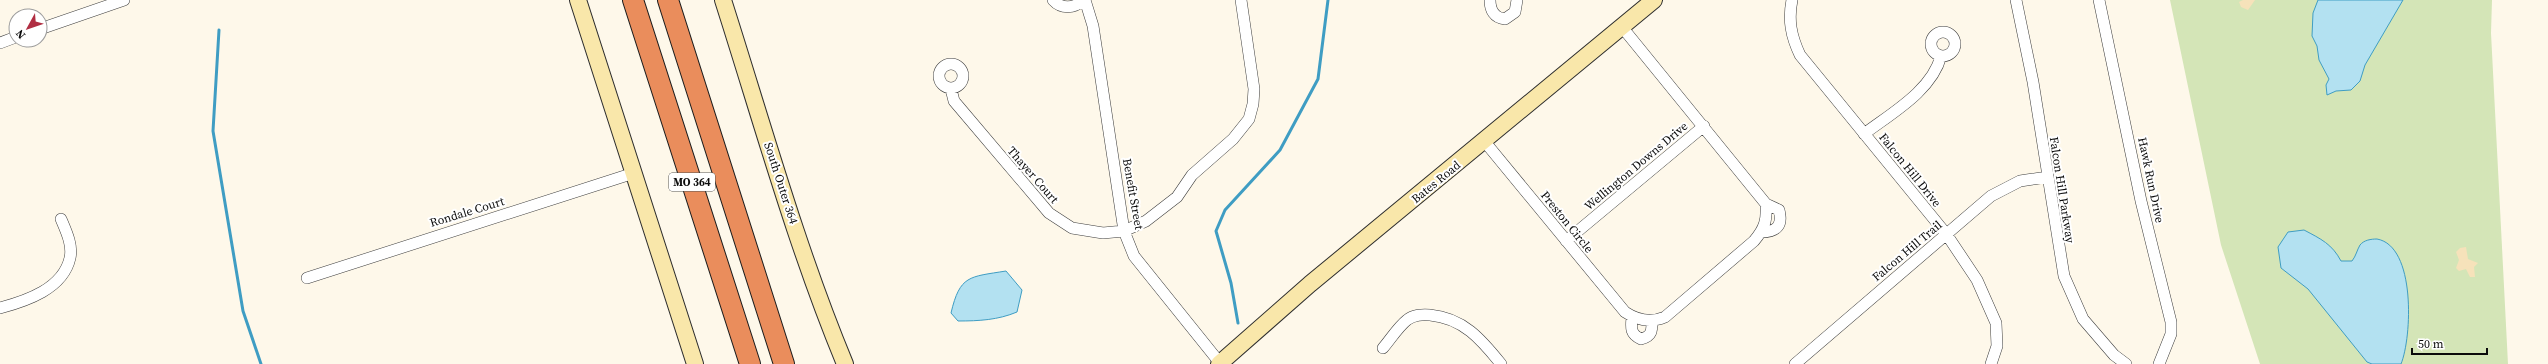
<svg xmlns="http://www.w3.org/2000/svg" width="2548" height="364" font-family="'Source Serif 4',serif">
	<rect width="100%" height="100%" fill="#fef8ea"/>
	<path fill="#d4e5b7" d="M2170,0H2492L2491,33L2508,364H2260L2221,245Z"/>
	<path fill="#f6e2ba" d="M2243,0H2255L2248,10L2241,7L2239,2Z
		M2466,247L2468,259L2478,263L2474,267L2475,277H2470L2466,269L2459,271L2456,268L2459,260L2456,252L2460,248Z"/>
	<path fill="#b3e1f1" stroke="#3f9dc3" d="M2318,0H2403L2365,65L2360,81L2351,90L2336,91L2327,95L2326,85L2329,79L2319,60L2317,46L2312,36L2313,13Z
		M2304,230C2321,239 2332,244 2341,261H2352C2356,256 2357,250 2360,245C2364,240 2371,239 2377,239C2416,246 2412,337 2401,364H2372L2367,362L2308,289L2281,268L2278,247L2288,232Z
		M1006,271L1022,290L1017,312C998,320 979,321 958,321L951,313C960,275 969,277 1006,271Z"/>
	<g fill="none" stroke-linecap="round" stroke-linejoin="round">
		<path stroke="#3f9dc3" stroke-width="3" d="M219,30L213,131L243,311L261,364
			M1238,323L1231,283L1216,231L1225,210L1280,150L1318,79L1328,0"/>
		<g stroke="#3e3e3e" stroke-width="12">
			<path id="street" d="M1053,0C1061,9 1074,9 1083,0
				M1085,0L1093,26L1124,231L1134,256L1220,363
				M1490,0C1490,10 1494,18 1505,19L1515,12L1517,0
				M1792,0C1788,20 1791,36 1800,55L1947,235L1977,280L1996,323L1997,346L1991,364
				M2016,0L2033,82L2064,276L2083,319L2114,355L2126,364
				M2099,0L2141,201L2171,322V334L2159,364
				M40,29L124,0
				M1931 44a12 12 0 1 1 24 0a12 12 0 1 1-24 0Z
				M0,43L16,37
				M939 76a12 12 0 1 1 24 0a12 12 0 1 1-24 0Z
				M951,89L954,101L1049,213L1072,228L1103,233L1124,231L1146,221L1177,197L1192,175L1233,139L1249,119L1253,104L1254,89L1241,0
				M1864,134C1890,114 1932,91 1941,56
				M1485,142L1625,312C1637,320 1651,323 1665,317L1754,241C1765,228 1767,220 1766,204L1622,27
				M1762,232C1777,232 1783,225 1779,210L1766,204
				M1566,241L1704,126
				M307,278L634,173
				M0,308C26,301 63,289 70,258C73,245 66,231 61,219
				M1632,317C1631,328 1630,334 1641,339C1652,336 1652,331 1652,321
				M1383,348C1390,340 1398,327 1407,320C1413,315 1423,314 1430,315C1463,318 1481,339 1501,364
				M1795,364L1991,196L2020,181L2047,177"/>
		</g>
		<g stroke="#2d2d2d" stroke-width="18">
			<path id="secondary" d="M578,0L695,364
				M723,0C762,122 796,246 845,364
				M1219,364L1310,284L1654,0"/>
		</g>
		<g stroke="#1c1c1c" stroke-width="22">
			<path id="highway" d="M633,0L750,364
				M668,0L784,364"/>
		</g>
		<use href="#street" stroke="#fff" stroke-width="11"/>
		<use href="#secondary" stroke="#f9e7aa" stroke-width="16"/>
		<use href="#highway" stroke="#ea8d5c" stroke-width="20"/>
	</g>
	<g text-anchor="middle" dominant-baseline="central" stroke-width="4" stroke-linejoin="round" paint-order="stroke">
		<rect fill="#fff" stroke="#545454" stroke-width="1" x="669" y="173" width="46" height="18" rx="3"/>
		<g font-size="11" font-weight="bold" fill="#0b0b0b">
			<text x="692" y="182">MO 364</text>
		</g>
		<g font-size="12" fill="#0b0b0b" stroke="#fff">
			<text transform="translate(1636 166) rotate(-40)">Wellington Downs Drive</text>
			<text transform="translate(1910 170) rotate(51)">Falcon Hill Drive</text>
			<text transform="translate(1033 175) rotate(49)">Thayer Court</text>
			<text transform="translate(2151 180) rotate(78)">Hawk Run Drive</text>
			<text transform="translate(1436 182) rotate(-39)">Bates Road</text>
			<text transform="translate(781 183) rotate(72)">South Outer 364</text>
			<text transform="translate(2062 190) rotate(81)">Falcon Hill Parkway</text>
			<text transform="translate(1133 194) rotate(80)">Benefit Street</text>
			<text transform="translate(467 212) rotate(-17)">Rondale Court</text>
			<text transform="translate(1567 222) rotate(51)">Preston Circle</text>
			<text transform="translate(1907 251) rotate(-40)">Falcon Hill Trail</text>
		</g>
	</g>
	<g transform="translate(28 28) rotate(230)"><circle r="19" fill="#ffffff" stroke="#9d9d9d"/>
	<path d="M0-3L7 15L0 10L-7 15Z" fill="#b02e42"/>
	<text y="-6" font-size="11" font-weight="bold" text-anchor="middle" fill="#0b0b0b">N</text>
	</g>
	<path d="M2412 348v6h75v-6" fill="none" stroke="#0b0b0b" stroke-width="2"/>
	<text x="2418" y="348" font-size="12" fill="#0b0b0b" stroke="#ffffff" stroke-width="3" paint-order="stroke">50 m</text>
</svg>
